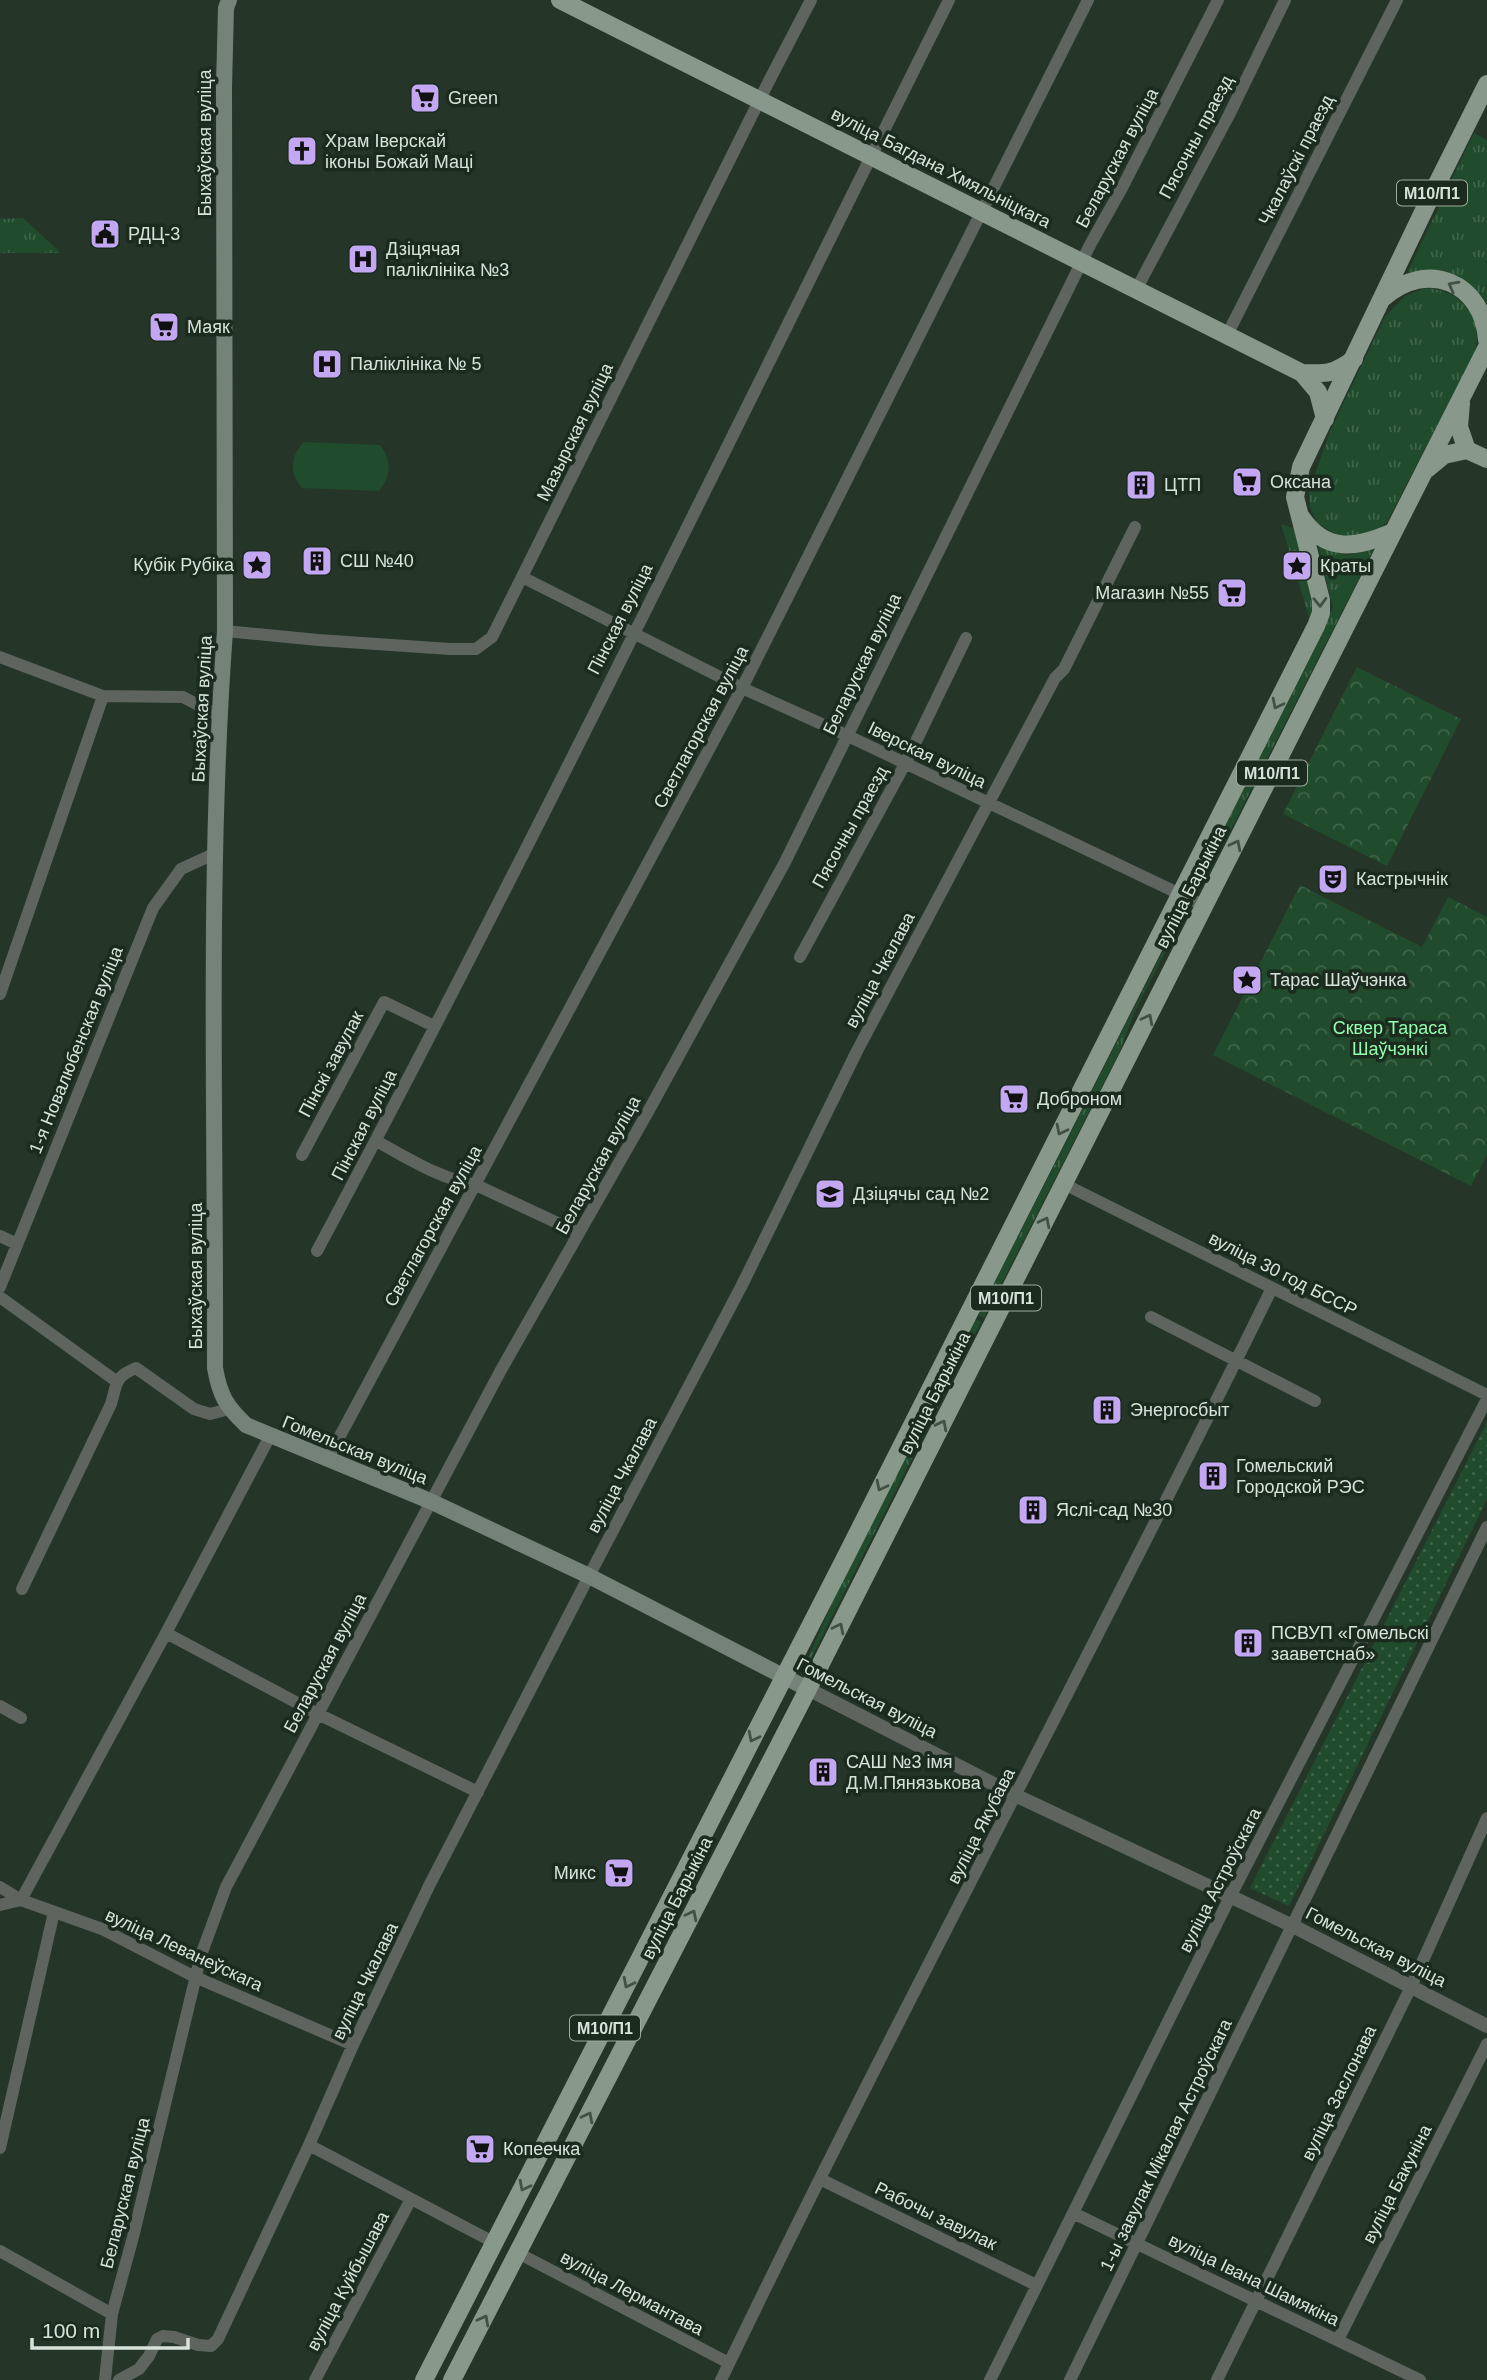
<svg xmlns="http://www.w3.org/2000/svg" width="1487" height="2380" font-family="Arial,sans-serif">
	<defs>
		<pattern id="grass-tufts" width="24" height="20" patternUnits="userSpaceOnUse" patternTransform="scale(1.75)"><rect width="24" height="20" fill="#204b2c"/><path d="M3 7l-1-3M5 7V3M7 7l1-3M15 17l-1-3M17 17v-4M19 17l1-3" fill="none" stroke="#40654a"/></pattern>
		<pattern id="forest-crowns" width="20" height="18" patternUnits="userSpaceOnUse" patternTransform="scale(1.75)"><rect width="20" height="18" fill="#204b2c"/><path d="M2 6a3 3 0 1 1 6 0M12 15a3 3 0 1 1 6 0" fill="none" stroke="#40654a"/></pattern>
		<pattern id="park-dots" width="8" height="8" patternUnits="userSpaceOnUse" patternTransform="scale(1.75)"><rect width="8" height="8" fill="#204b2c"/><path d="M2 2h.1M6 6h.1" fill="none" stroke="#40654a" stroke-width="1.8" stroke-linecap="round"/></pattern>
	</defs>
	<rect width="100%" height="100%" fill="#253629"/>
	<path fill="url(#grass-tufts)" d="M1474,133L1487,140V303C1468,276 1441,265 1409,273L1408,271Z
		M22,218H23L61,253H0V219Z
		M1426,288C1463,291 1485,317 1474,354L1387,522L1375,533L1341,537L1317,523L1310,507L1309,492L1330,431L1385,317L1405,296Z
		M1281,524L1293,528C1302,557 1319,590 1310,620Z
		M1318,545L1347,555L1374,549L1200,890L1197,888L1196,884L1333,608Z
		M1180,918L1182,919L1135,1011L1119,1053L984,1318L978,1315Z
		M975,1319L981,1322L807,1666L805,1665L842,1581Z"/>
	<path fill="url(#forest-crowns)" d="M1357,667L1461,719L1387,866L1283,814Z
		M1300,885L1422,947L1448,897L1487,917V1155L1471,1186L1213,1055Z"/>
	<path fill="url(#park-dots)" d="M1487,1422V1499L1289,1906L1250,1888Z"/>
	<path fill="#204b2c" d="M304,442L380,445C392,460 391,476 379,491L302,488C289,473 290,456 304,442Z"/>
	<g fill="none" stroke-linecap="round" stroke-linejoin="round">
		<path stroke="#5d655e" stroke-width="12" d="M1136,290L1229,115L1285,0
			M1227,335L1397,0
			M522,577L742,688L846,735L1205,906
			M225,631L318,640L450,649H476L492,637L769,81L811,0
			M0,657L103,696L183,697L219,716
			M800,957L905,764L966,638
			M0,994L103,696
			M376,1141C408,1158 440,1179 476,1185L579,1233
			M302,1155L384,1002L434,1026
			M1064,1184L1487,1395
			M0,1236L17,1244
			M317,1251C537,839 740,418 949,0
			M0,1287L153,908L181,869L216,853
			M0,1297L116,1381
			M1151,1317L1315,1401
			M327,1460L742,688L1088,0
			M22,1589L111,1404C117,1384 114,1377 136,1368L194,1409L210,1414L229,1409
			M166,1633L318,1714L478,1792
			M0,1706L21,1718
			M0,1887L21,1900L102,1929L195,1977L353,2045
			M0,1905L21,1900L166,1633L270,1436
			M309,2145L495,2243
			M0,2148L54,1912
			M820,2179L1036,2285
			M1073,2213L1420,2380
			M0,2251L112,2314
			M518,2253L729,2363
			M1338,2340L1487,2044
			M105,2380L112,2314L133,2237L201,1955L226,1887L501,1370L649,1110L784,864L1091,243L1123,186L1218,0
			M119,2380L139,2369L149,2356L157,2339L163,2336L174,2337L198,2345L211,2346L218,2339L309,2145L353,2045L429,1886L589,1576L742,1285L857,1051L1055,678L1064,669L1135,527
			M315,2380L411,2199
			M721,2380C898,2012 1093,1654 1272,1288
			M990,2380L1230,1897L1487,1399
			M1070,2380L1487,1527
			M1217,2380L1411,1987L1487,1818"/>
		<path stroke="#5d655e" stroke-width="14" d="M808,1689L1017,1796L1293,1926L1487,2026"/>
		<path stroke="#758278" stroke-width="16" d="M229,0L226,8L224,87L225,631C207,875 216,1123 215,1368C220,1396 226,1406 246,1425L430,1501L589,1576L808,1689"/>
		<path stroke="#88988b" stroke-width="18" d="M560,0L1302,373L1318,392L1325,419
			M1383,298C1427,259 1483,282 1487,340
			M1302,373C1327,374 1334,374 1354,359
			M1461,403L1459,427L1467,450
			M1467,450L1487,459
			M1427,469L1444,455L1467,450
			M1301,517C1326,554 1357,548 1393,532
			M424,2380L843,1562L1316,626L1321,613V600L1295,497L1301,467L1427,204L1487,84
			M452,2380L808,1689L1487,347"/>
	</g>
	<defs><path id="oneway-chevron" d="M-2-3.5L2.5 0L-2 3.5" fill="none" stroke-width="1.6" stroke-linecap="round" stroke-linejoin="round" transform="scale(1.75)"/></defs>
	<g stroke="#415245">
		<use href="#oneway-chevron" transform="translate(1453 286) rotate(-152)"/>
		<use href="#oneway-chevron" transform="translate(1320 602) rotate(88)"/>
		<use href="#oneway-chevron" transform="translate(1277 704) rotate(117)"/>
		<use href="#oneway-chevron" transform="translate(1236 845) rotate(-63)"/>
		<use href="#oneway-chevron" transform="translate(1148 1019) rotate(-63)"/>
		<use href="#oneway-chevron" transform="translate(1061 1130) rotate(117)"/>
		<use href="#oneway-chevron" transform="translate(1045 1222) rotate(-63)"/>
		<use href="#oneway-chevron" transform="translate(942 1425) rotate(-63)"/>
		<use href="#oneway-chevron" transform="translate(881 1486) rotate(117)"/>
		<use href="#oneway-chevron" transform="translate(839 1628) rotate(-63)"/>
		<use href="#oneway-chevron" transform="translate(753 1737) rotate(117)"/>
		<use href="#oneway-chevron" transform="translate(692 1915) rotate(-63)"/>
		<use href="#oneway-chevron" transform="translate(628 1983) rotate(117)"/>
		<use href="#oneway-chevron" transform="translate(588 2117) rotate(-63)"/>
		<use href="#oneway-chevron" transform="translate(524 2186) rotate(117)"/>
		<use href="#oneway-chevron" transform="translate(484 2320) rotate(-62)"/>
	</g>
	<defs>
		<g id="supermarket-square" transform="scale(1.575)"><rect x="-9" y="-9" width="18" height="18" rx="4" fill="#c3a7f2" stroke="#1b2c1f"/><path d="M-6-5.5h2.5l.6 2H6L4.5 2H-2.5L-4.4-4H-6ZM-1.5 3.2a1.3 1.3 0 1 0 .1 0ZM3 3.2a1.3 1.3 0 1 0 .1 0Z" fill="#111"/></g>
		<g id="church-square" transform="scale(1.575)"><rect x="-9" y="-9" width="18" height="18" rx="4" fill="#c3a7f2" stroke="#1b2c1f"/><path d="M-1.2-6h2.4v3.5h3.3v2.4h-3.3V6h-2.4V-.1h-3.3v-2.4h3.3Z" fill="#111"/></g>
		<g id="civic-square" transform="scale(1.575)"><rect x="-9" y="-9" width="18" height="18" rx="4" fill="#c3a7f2" stroke="#1b2c1f"/><path d="M-.6-6.5H3V-4.5H.6V-3L4-1V1h2V6H-6V1h2V-1L-.6-3ZM-1.2 2.5V6h2.4V2.5Z" fill="#111"/></g>
		<g id="hospital-square" transform="scale(1.575)"><rect x="-9" y="-9" width="18" height="18" rx="4" fill="#c3a7f2" stroke="#1b2c1f"/><path d="M-5-5h3v3.5h4V-5h3V5h-3V1.5h-4V5h-3Z" fill="#111"/></g>
		<g id="building-square" transform="scale(1.575)"><rect x="-9" y="-9" width="18" height="18" rx="4" fill="#c3a7f2" stroke="#1b2c1f"/><path d="M-4-6H4V6H1V3H-1V6H-4ZM-2.5-4.3h1.7v1.8h-1.7ZM.8-4.3h1.7v1.8H.8ZM-2.5-1h1.7V.8h-1.7ZM.8-1h1.7V.8H.8Z" fill="#111"/></g>
		<g id="sight-square" transform="scale(1.575)"><rect x="-9" y="-9" width="18" height="18" rx="4" fill="#c3a7f2" stroke="#1b2c1f"/><path d="M0-6L1.8-2.2L6-1.7L2.9 1.2L3.7 5.4L0 3.3L-3.7 5.4L-2.9 1.2L-6-1.7L-1.8-2.2Z" fill="#111"/></g>
		<g id="theatre-square" transform="scale(1.575)"><rect x="-9" y="-9" width="18" height="18" rx="4" fill="#c3a7f2" stroke="#1b2c1f"/><path d="M-5-5.5Q0-4 5-5.5V0Q5 5 0 6Q-5 5-5 0ZM-3.3-2.5H-1v1.5H-3.3ZM1-2.5H3.3v1.5H1ZM-2.8 1Q0 5.5 2.8 1Z" fill="#111"/></g>
		<g id="school-square" transform="scale(1.575)"><rect x="-9" y="-9" width="18" height="18" rx="4" fill="#c3a7f2" stroke="#1b2c1f"/><path d="M0-5L7-2L0 1L-7-2ZM-4 1L0 2.5L4 1V4Q0 6-4 4Z" fill="#111"/></g>
	</defs>
	<g fill-rule="evenodd">
		<use href="#supermarket-square" x="425" y="98"/>
		<use href="#church-square" x="302" y="151"/>
		<use href="#civic-square" x="105" y="234"/>
		<use href="#hospital-square" x="363" y="259"/>
		<use href="#supermarket-square" x="164" y="327"/>
		<use href="#hospital-square" x="327" y="364"/>
		<use href="#supermarket-square" x="1247" y="482"/>
		<use href="#building-square" x="1141" y="485"/>
		<use href="#building-square" x="317" y="561"/>
		<use href="#sight-square" x="257" y="565"/>
		<use href="#sight-square" x="1297" y="566"/>
		<use href="#supermarket-square" x="1232" y="593"/>
		<use href="#theatre-square" x="1333" y="879"/>
		<use href="#sight-square" x="1247" y="980"/>
		<use href="#supermarket-square" x="1014" y="1099"/>
		<use href="#school-square" x="830" y="1194"/>
		<use href="#building-square" x="1107" y="1410"/>
		<use href="#building-square" x="1213" y="1476"/>
		<use href="#building-square" x="1033" y="1510"/>
		<use href="#building-square" x="1248" y="1643"/>
		<use href="#building-square" x="823" y="1772"/>
		<use href="#supermarket-square" x="619" y="1873"/>
		<use href="#supermarket-square" x="480" y="2149"/>
	</g>
	<g text-anchor="middle" dominant-baseline="central" stroke-width="7" stroke-linejoin="round" paint-order="stroke">
		<g fill="#1b2c1f" stroke="#9faba1" stroke-width="2">
			<rect x="1397" y="180.5" width="70" height="25" rx="5"/>
			<rect x="1237" y="760.5" width="70" height="25" rx="5"/>
			<rect x="971" y="1285.5" width="70" height="25" rx="5"/>
			<rect x="570" y="2015.5" width="70" height="25" rx="5"/>
		</g>
		<g font-size="16" font-weight="bold" fill="#d7e2d9">
			<text x="1432" y="193">М10/П1</text>
			<text x="1272" y="773">М10/П1</text>
			<text x="1006" y="1298">М10/П1</text>
			<text x="605" y="2028">М10/П1</text>
		</g>
		<g font-size="18" fill="#d7e2d9" stroke="#1b2c1f" text-anchor="start">
			<text x="448" y="98">Green</text>
			<text x="325" y="141">Храм Іверскай<tspan x="325" dy="21">іконы Божай Маці</tspan></text>
			<text x="128" y="234">РДЦ-3</text>
			<text x="386" y="249">Дзіцячая<tspan x="386" dy="21">паліклініка №3</tspan></text>
			<text x="187" y="327">Маяк</text>
			<text x="350" y="364">Паліклініка № 5</text>
			<text x="1270" y="482">Оксана</text>
			<text x="1164" y="485">ЦТП</text>
			<text x="340" y="561">СШ №40</text>
			<text x="234" y="565" text-anchor="end">Кубік Рубіка</text>
			<text x="1320" y="566">Краты</text>
			<text x="1209" y="593" text-anchor="end">Магазин №55</text>
			<text x="1356" y="879">Кастрычнік</text>
			<text x="1270" y="980">Тарас Шаўчэнка</text>
			<text x="1037" y="1099">Доброном</text>
			<text x="853" y="1194">Дзіцячы сад №2</text>
			<text x="1130" y="1410">Энергосбыт</text>
			<text x="1236" y="1466">Гомельский<tspan x="1236" dy="21">Городской РЭС</tspan></text>
			<text x="1056" y="1510">Яслі-сад №30</text>
			<text x="1271" y="1633">ПСВУП «Гомельскі<tspan x="1271" dy="21">зааветснаб»</tspan></text>
			<text x="846" y="1762">САШ №3 імя<tspan x="846" dy="21">Д.М.Пянязькова</tspan></text>
			<text x="596" y="1873" text-anchor="end">Микс</text>
			<text x="503" y="2149">Копеечка</text>
		</g>
		<g font-size="18" fill="#d7e2d9" stroke="#1b2c1f">
			<text transform="translate(1196 137) rotate(-62)">Пясочны праезд</text>
			<text transform="translate(205 143) rotate(-90)">Быхаўская вуліца</text>
			<text transform="translate(1117 158) rotate(-62)">Беларуская вуліца</text>
			<text transform="translate(1296 160) rotate(-63)">Чкалаўскі праезд</text>
			<text transform="translate(941 168) rotate(27)">вуліца Багдана Хмяльніцкага</text>
			<text transform="translate(575 432) rotate(-64)">Мазырская вуліца</text>
			<text transform="translate(620 619) rotate(-63)">Пінская вуліца</text>
			<text transform="translate(862 664) rotate(-64)">Беларуская вуліца</text>
			<text transform="translate(202 709) rotate(-87)">Быхаўская вуліца</text>
			<text transform="translate(701 727) rotate(-62)">Светлагорская вуліца</text>
			<text transform="translate(927 755) rotate(26)">Іверская вуліца</text>
			<text transform="translate(850 827) rotate(-61)">Пясочны праезд</text>
			<text transform="translate(1191 887) rotate(-63)">вуліца Барыкіна</text>
			<text transform="translate(880 970) rotate(-62)">вуліца Чкалава</text>
			<text transform="translate(76 1050) rotate(-68)">1-я Новалюбенская вуліца</text>
			<text transform="translate(331 1064) rotate(-62)">Пінскі завулак</text>
			<text transform="translate(364 1125) rotate(-63)">Пінская вуліца</text>
			<text transform="translate(598 1165) rotate(-61)">Беларуская вуліца</text>
			<text transform="translate(433 1226) rotate(-61)">Светлагорская вуліца</text>
			<text transform="translate(1283 1274) rotate(27)">вуліца 30 год БССР</text>
			<text transform="translate(196 1276) rotate(-90)">Быхаўская вуліца</text>
			<text transform="translate(935 1393) rotate(-63)">вуліца Барыкіна</text>
			<text transform="translate(355 1450) rotate(22)">Гомельская вуліца</text>
			<text transform="translate(622 1475) rotate(-62)">вуліца Чкалава</text>
			<text transform="translate(325 1663) rotate(-62)">Беларуская вуліца</text>
			<text transform="translate(867 1698) rotate(27)">Гомельская вуліца</text>
			<text transform="translate(981 1826) rotate(-63)">вуліца Якубава</text>
			<text transform="translate(1220 1880) rotate(-63)">вуліца Астроўскага</text>
			<text transform="translate(677 1898) rotate(-63)">вуліца Барыкіна</text>
			<text transform="translate(1376 1947) rotate(27)">Гомельская вуліца</text>
			<text transform="translate(184 1950) rotate(25)">вуліца Леванеўскага</text>
			<text transform="translate(365 1981) rotate(-64)">вуліца Чкалава</text>
			<text transform="translate(1339 2093) rotate(-64)">вуліца Заслонава</text>
			<text transform="translate(1166 2145) rotate(-64)">1-ы завулак Мікалая Астроўскага</text>
			<text transform="translate(1397 2184) rotate(-63)">вуліца Бакуніна</text>
			<text transform="translate(125 2193) rotate(-76)">Беларуская вуліца</text>
			<text transform="translate(936 2216) rotate(26)">Рабочы завулак</text>
			<text transform="translate(1254 2280) rotate(26)">вуліца Івана Шамякіна</text>
			<text transform="translate(348 2281) rotate(-62)">вуліца Куйбышава</text>
			<text transform="translate(632 2293) rotate(28)">вуліца Лермантава</text>
		</g>
		<g font-size="18" fill="#93fdae" stroke="#1b2c1f">
			<text x="1390" y="1028">Сквер Тараса<tspan x="1390" dy="21">Шаўчэнкі</tspan></text>
		</g>
	</g>
	<path d="M32 2338v10h156v-10" fill="none" stroke="#d7e2d9" stroke-width="3.5"/>
	<text x="42" y="2338" font-size="21" fill="#d7e2d9" stroke="#1b2c1f" stroke-width="5" paint-order="stroke">100 m</text>
</svg>
